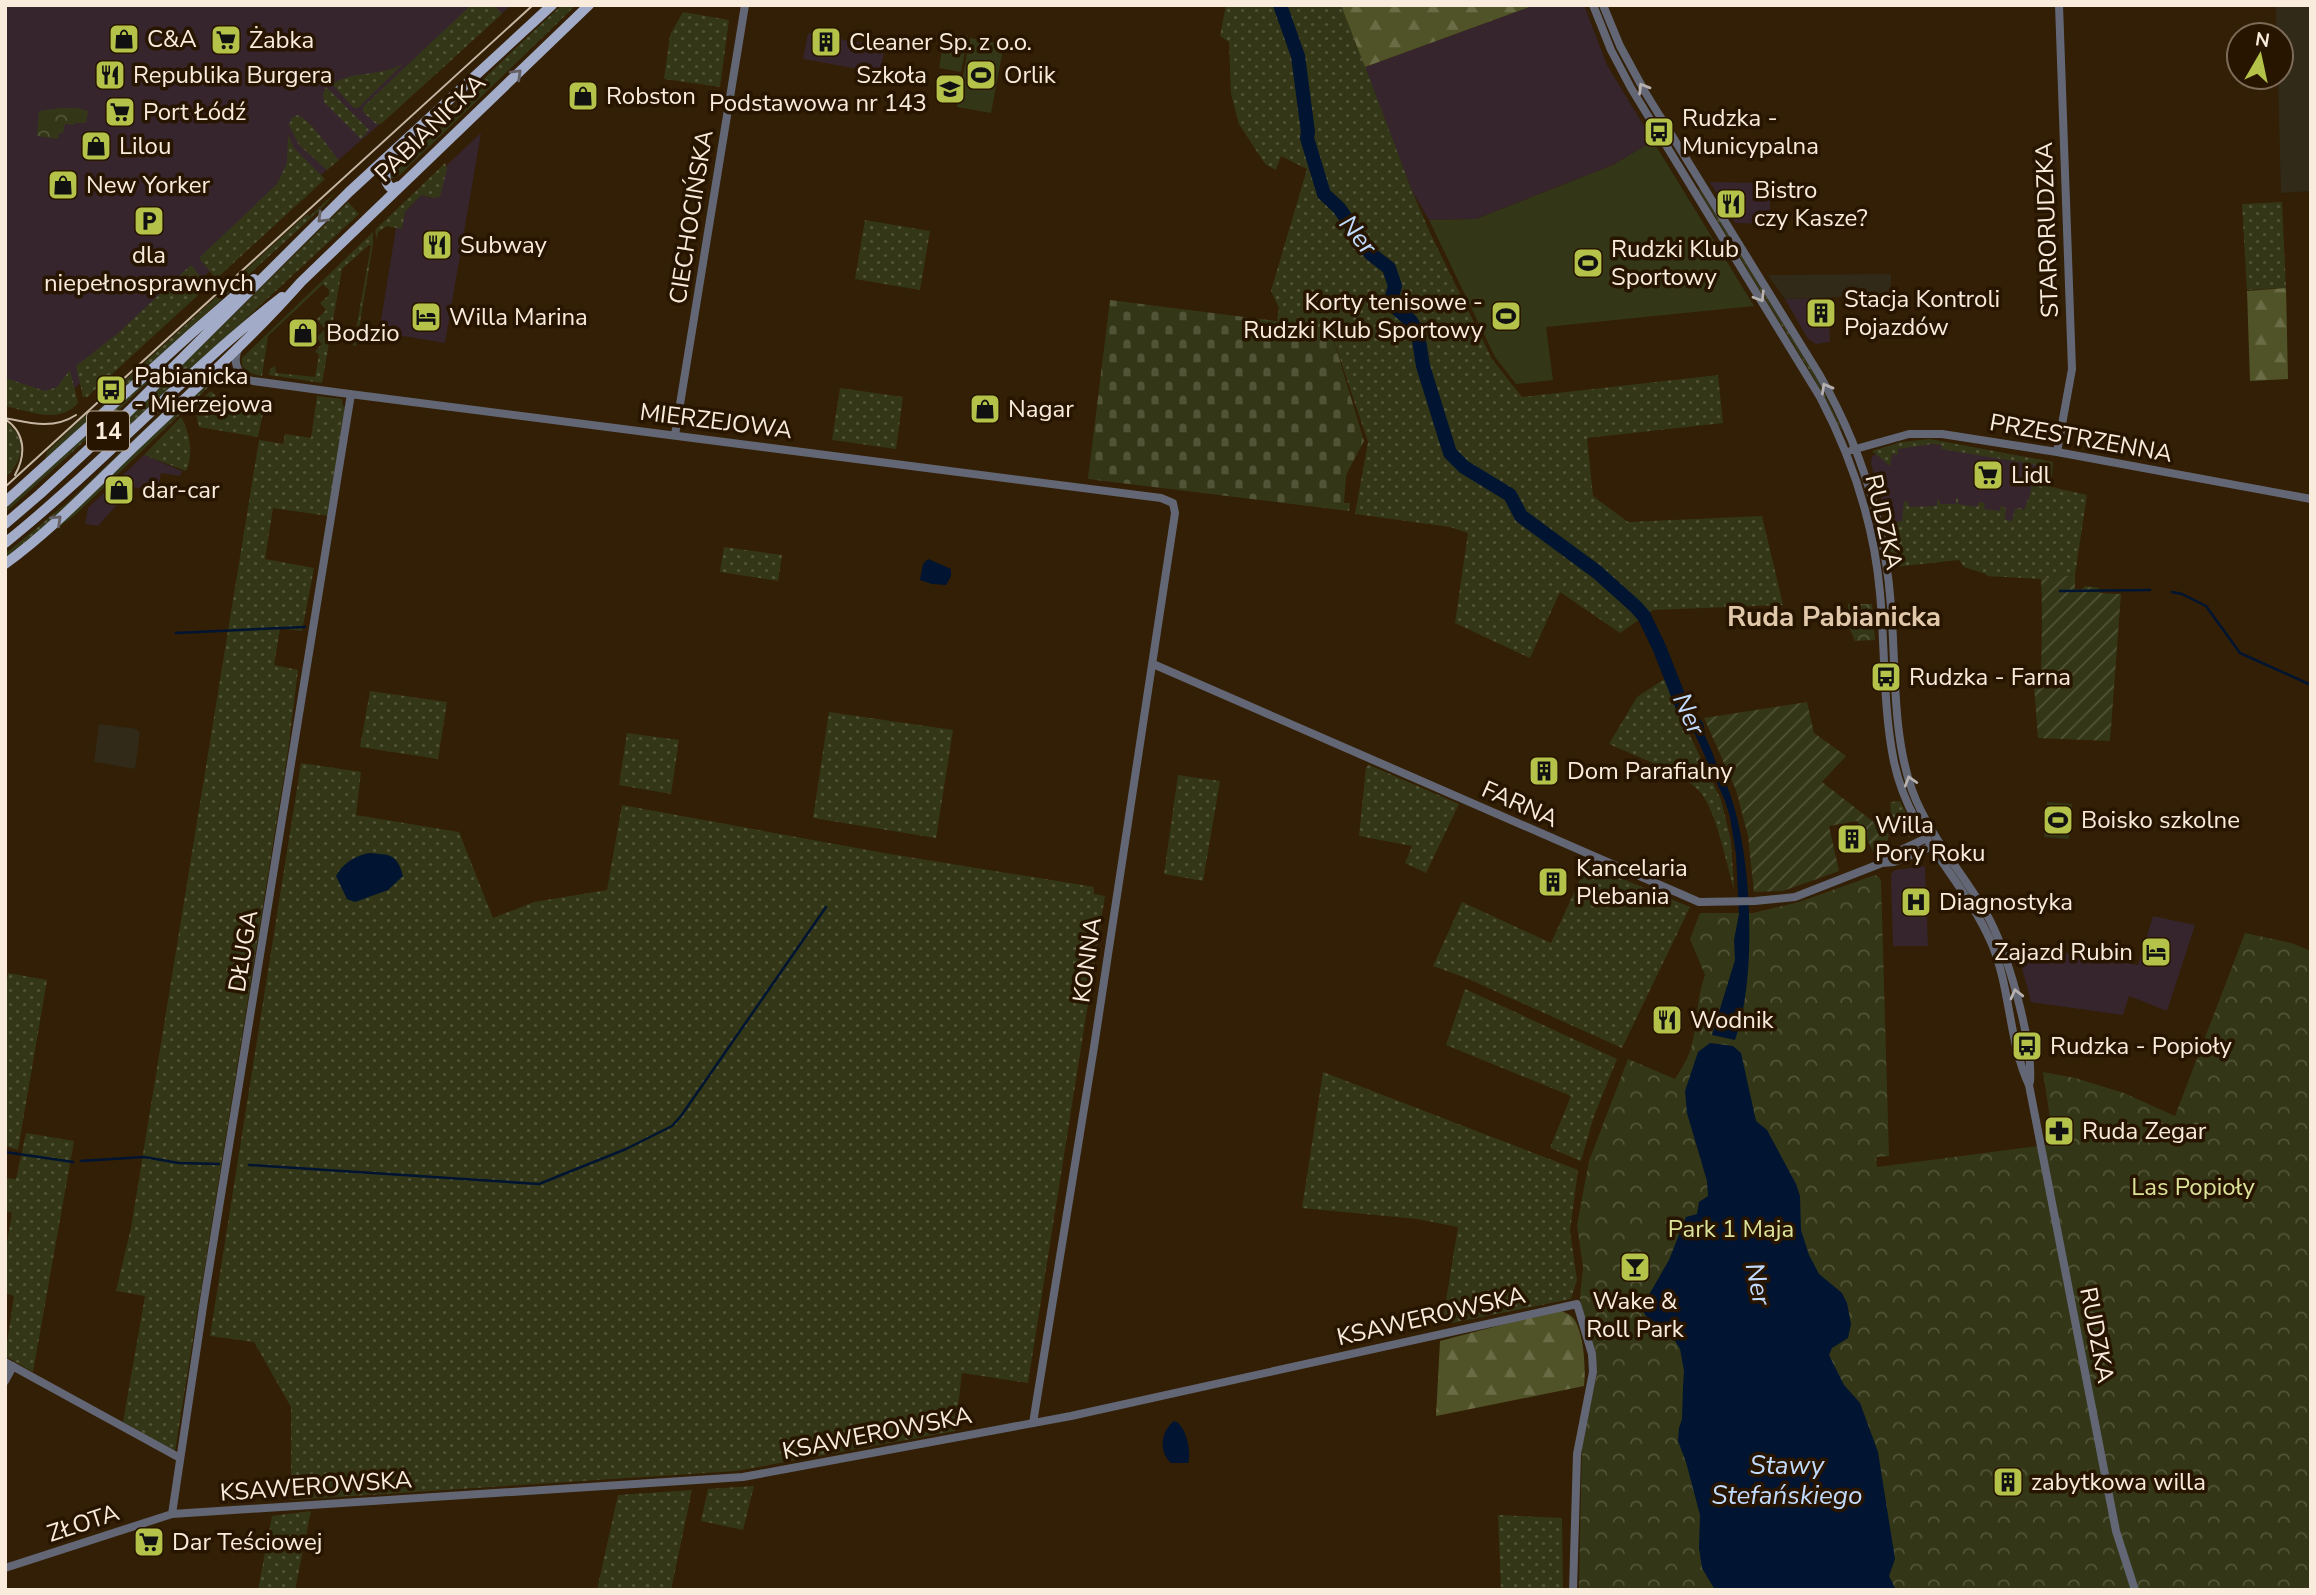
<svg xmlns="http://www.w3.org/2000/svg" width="2316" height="1595" font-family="'Nunito Sans',sans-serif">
	<defs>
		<pattern id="grass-dots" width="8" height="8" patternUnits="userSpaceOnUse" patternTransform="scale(1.75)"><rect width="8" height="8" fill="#343717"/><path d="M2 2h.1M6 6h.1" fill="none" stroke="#525438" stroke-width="1.8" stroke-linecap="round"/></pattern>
		<pattern id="forest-firs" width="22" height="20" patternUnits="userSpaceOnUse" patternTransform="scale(1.75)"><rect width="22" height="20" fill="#505327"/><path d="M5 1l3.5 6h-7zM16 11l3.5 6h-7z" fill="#6a6c46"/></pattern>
		<pattern id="cemetery-stones" width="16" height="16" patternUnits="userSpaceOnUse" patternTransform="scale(1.75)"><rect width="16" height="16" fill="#343717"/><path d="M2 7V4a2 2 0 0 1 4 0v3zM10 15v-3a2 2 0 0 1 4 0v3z" fill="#525438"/></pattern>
		<pattern id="park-crowns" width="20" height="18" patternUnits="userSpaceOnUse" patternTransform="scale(1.75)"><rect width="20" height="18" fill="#343717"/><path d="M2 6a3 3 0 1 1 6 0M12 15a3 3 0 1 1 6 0" fill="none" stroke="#525438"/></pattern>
		<pattern id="garden-furrows" width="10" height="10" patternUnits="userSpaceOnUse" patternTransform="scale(1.75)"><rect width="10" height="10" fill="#343717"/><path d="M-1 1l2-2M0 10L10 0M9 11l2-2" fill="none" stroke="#525438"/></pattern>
	</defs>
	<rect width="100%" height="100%" fill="#321f05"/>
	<path fill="#36252d" d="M5,5H511L380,124L46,413L5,404Z
		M1535,5H1584L1607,65L1653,141L1613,165L1476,219L1429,220L1412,191L1365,67Z
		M813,32L842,37V40L885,46L880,73L803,59L808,33L812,34Z
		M481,133L445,343L379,332L396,228H402L405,212L421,195L433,198L447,165Z
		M1710,182L1770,183V224L1735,223Z
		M1828,298L1830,342L1816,344L1808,339L1785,299Z
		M1928,442L2039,462L2029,526L1889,525L1871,464L1872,456L1898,446Z
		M144,455L182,471L180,476L161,473L157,493L133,487L98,526L85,524L88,508Z
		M1925,866L1928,946H1893L1891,874L1895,870Z
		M2153,916L2195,925L2167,1011L2129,996L2123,1015L2031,1002L2016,945L2138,965Z"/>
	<path fill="#312a19" d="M2276,5H2311V191L2281,193L2278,77H2281V35H2276Z
		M1891,274V295L1785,299L1768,275Z
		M99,724L137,729L140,733L135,769L94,762Z"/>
	<path fill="url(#grass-dots)" d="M471,5H494L502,14L381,124H376L363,112V107Z
		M562,5H576L402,173L395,178H388C399,152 425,136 445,116C484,79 522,41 562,5Z
		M1226,5H1342L1412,191L1431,235L1492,359L1522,397L1718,375L1723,423L1587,438L1593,496L1628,522L1762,516L1783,605L1653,610L1620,633L1560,592L1530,658L1455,623L1468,533L1450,527L1355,514L1368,442L1330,329L1277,321L1279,308L1271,291L1307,169L1281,156L1276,170L1265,164L1239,124L1231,94L1229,42L1220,36Z
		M683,12L729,20L720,87L664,79L670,35Z
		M403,64L358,108H354L332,84C354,70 380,77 403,64Z
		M326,87L369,130L361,139L324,102L323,94Z
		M297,115C311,119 327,147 339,160L327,170L299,145L289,125L292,118Z
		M288,135L294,148L325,179L216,279L199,258L277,184L287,163Z
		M445,163L447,168L440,197L433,198L421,195L405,212L402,229L387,226L378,232L377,240L375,230Z
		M1698,189H1700L1816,377L1842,429H1841L1814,378Z
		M337,191L322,208L45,460L47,452L87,414L90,417L122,388L120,385L307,214L310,216Z
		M348,202L359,214L121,434L117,429Z
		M2282,202L2286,288L2247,290L2242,204Z
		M865,220L930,231L920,290L855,279Z
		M373,232V244L356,346H353L371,246L369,245L342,269L322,383L269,375L270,369L275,366L276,373L315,377L319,355L315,351L322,344L316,338L325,329L317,319L326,310L320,303L329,295V290L323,284L268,336L262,376C251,374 240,371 242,358Z
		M191,265L208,286L87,397H83L76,366L117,334Z
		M181,349L122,407L5,513V509Z
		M70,370L78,403C59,425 30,411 5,406V378L45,391L57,387Z
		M220,376L75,515L48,535L211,379Z
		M191,385L49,522L5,558V554L68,502Z
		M840,388L903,397L896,449L832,440Z
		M211,391L231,410L263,413L258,437L199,427L194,405Z
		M317,396L342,399L343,406L345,407L328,516L273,508L265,559L314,568L302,631L280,628L274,665L298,670L288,751L175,1451L123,1422L145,1296L116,1291L131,1228L259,440L283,444L285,434L311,438Z
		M181,417C190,433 194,454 186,471L144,455Z
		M5,421C28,438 24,461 5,478Z
		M1930,439L2053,462L2051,487L2087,495L2075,575L2041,579L1987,576L1986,574L1964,567L1959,560L1894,567L1884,520L1890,517L1896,522L1902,521L1904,502L1908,501L1909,507L1937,506V500L1939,499L1940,504H1956V498H1958V504L1977,507L1979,502L1985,503L1984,509L2000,511L2001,505L2006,509L2005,520L2012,521L2015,509L2020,508L2024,510L2029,497H2030L2033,473H2036L2037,465L1941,449L1942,445L1932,444L1898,449V455L1892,454L1890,466L1872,451L1901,442Z
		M724,547L782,555L778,581L720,572Z
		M1666,678L1678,711L1721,800L1731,841L1734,889C1726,863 1717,812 1700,792C1684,773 1632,755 1609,744L1637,697Z
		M370,691L447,702L438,759L360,747Z
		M829,712L953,730L936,838L813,818Z
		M627,733L679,740L671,794L619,785Z
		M301,763L361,772L356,815L459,832L493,918L534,902L607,890L622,805L884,853L1094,887V894L1105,896L1028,1383L962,1373L955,1431L736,1471L291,1500V1407L254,1342L210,1336Z
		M1369,765L1459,804L1426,873L1405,863L1412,846L1359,836L1366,767Z
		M1178,775L1220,781L1203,881L1164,874Z
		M1900,801L1912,825L1910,838L1892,824L1890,802Z
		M1587,864L1690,907L1622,1048L1466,978L1433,966L1462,902L1551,943Z
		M8,973L47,980L18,1150L5,1146V995Z
		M1465,989L1617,1059L1594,1116L1581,1161L1550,1148L1571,1096L1446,1045Z
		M1323,1072L1578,1170L1570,1231L1577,1280L1571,1299L1442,1325L1458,1227L1417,1219L1302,1208Z
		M26,1133L74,1141L33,1372L5,1356L14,1296L5,1293V1255L12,1213L5,1211V1178L16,1179Z
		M754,1486L743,1530L701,1521L708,1489Z
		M692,1490L671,1590H597L618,1495Z
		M311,1511L295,1590H258L272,1516Z
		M1498,1515L1562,1518L1563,1590H1501Z"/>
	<path fill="url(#forest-firs)" d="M1341,5H1535L1365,67Z
		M2286,288L2288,379L2250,381L2247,291Z
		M1559,1310C1564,1312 1570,1314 1574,1319C1584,1334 1586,1368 1584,1386L1436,1416L1440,1341Z"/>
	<path fill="url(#cemetery-stones)" d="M1110,300L1330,328L1364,441L1346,475L1344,503H1350L1349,511L1088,479Z"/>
	<path fill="url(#park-crowns)" d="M60,108H77L88,111L86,123H75L74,125L65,124L63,133H59L58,139L37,136L39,111Z
		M1848,604H1872L1875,640L1855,641L1849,627Z
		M1875,875L1879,877L1881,881L1889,1156L1876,1157L1877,1167L2054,1144L2043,1072L2075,1078L2124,1093L2175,1116L2245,933L2291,943L2311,951V1590H1579L1582,1443L1597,1374L1580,1298L1583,1267L1577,1225L1589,1161L1628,1059L1675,1079C1681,1069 1688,1059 1691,1048C1698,1024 1696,999 1705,975L1690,939L1700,913H1753L1799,902Z"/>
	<path fill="url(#garden-furrows)" d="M2075,575V589H2082L2085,586L2099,588L2100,593L2121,594L2110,741L2038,738L2034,685L2041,684C2041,649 2043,614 2041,579Z
		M1807,702L1814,733L1846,756L1822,782L1889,834L1886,847L1874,853L1857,821L1829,826L1839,871L1783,891L1754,892L1748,836L1736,790L1704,718Z"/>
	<path fill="#343717" d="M945,32L968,36L961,72L939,68Z
		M970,38L1004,44L991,113L957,107Z
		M1653,141L1754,306L1546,327L1553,380L1516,384L1495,357L1429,220L1476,219L1613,165Z
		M2047,802L2072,804L2069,839L2044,837Z"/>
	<path fill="#011431" d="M928,559L951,569V576L946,585L932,584L920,580L923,564Z
		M1691,712C1703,728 1710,747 1717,765C1722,777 1729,788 1732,800C1752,862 1757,978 1735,1040L1712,1035L1735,960L1734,940L1739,914L1736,854L1730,817L1725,801L1686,714Z
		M369,853C390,855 397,853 403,876L388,890L355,902L347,899L336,876C343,863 355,856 369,853Z
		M1710,1043L1733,1046L1741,1053L1756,1121L1767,1130L1796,1184L1800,1196L1801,1230L1809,1255L1819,1274L1842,1293L1847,1303L1851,1324L1848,1338L1832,1348L1829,1355L1844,1385L1860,1403L1878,1452L1895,1559L1889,1576L1896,1590H1715L1702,1568L1699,1548L1700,1515L1686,1462L1678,1441L1679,1428L1682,1419L1683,1387L1684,1371L1680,1349L1671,1334L1645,1315L1642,1307L1669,1260L1686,1217L1697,1214L1699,1202L1708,1196L1707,1181L1687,1113L1685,1091L1698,1052Z
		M1174,1421C1186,1424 1192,1453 1188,1463H1171C1158,1451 1161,1431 1174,1421Z"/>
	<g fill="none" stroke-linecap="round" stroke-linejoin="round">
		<path stroke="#011431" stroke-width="2.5" d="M2060,591L2150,590
			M2172,592L2182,594L2206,606L2240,653L2311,685
			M176,633L305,627
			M5,1152L73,1162
			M81,1161L144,1157L179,1163L219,1164
			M249,1165L539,1184L626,1149L672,1126L681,1116L826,907"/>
		<path stroke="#011431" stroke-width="14" d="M1280,5L1298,56L1308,132L1307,138L1324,194L1339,208L1371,254L1389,268L1395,286L1391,300L1397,309L1411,321L1418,334L1423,366L1450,453L1464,467L1510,495L1521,516L1597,572L1635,606L1644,616L1659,647L1683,708L1697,727"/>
		<path stroke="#636775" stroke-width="8" d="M1593,5L1611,50L1631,88L1820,397C1852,458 1874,524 1880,593C1885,647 1883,709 1894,762C1910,837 1962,876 1991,942C2011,988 2008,1040 2029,1085L2116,1531L2135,1590
			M1603,5L1620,46L1645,92L1819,374C1860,445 1885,524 1891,606C1896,666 1892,734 1912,790C1929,836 1962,872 1986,913C2007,950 2033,1040 2030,1082
			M239,347C233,359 235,371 247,378
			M211,374L219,372L253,381L342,393L1161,498L1173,503L1175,513L1094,1047L1033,1423
			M675,435L745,5
			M1852,450L1909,434H1942L2057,452L2311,499
			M2057,452L2072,369L2059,5
			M1153,664L1699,902L1755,901L1795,897L1882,863L1899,851L1927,838
			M1882,863L1894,862L1935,845
			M5,1362L180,1458
			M5,1381L13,1366
			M172,1514L204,1300L351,394
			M5,1568L172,1514L743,1477L1071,1416L1577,1304L1592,1354L1593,1372L1577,1454L1573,1590"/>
		<path stroke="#a2acc8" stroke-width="10" d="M394,153C388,166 379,178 392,189L399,186
			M5,502L192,333L254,279
			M5,524L40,494L121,419L349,192L552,5
			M5,543C101,466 184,373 282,297
			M5,564C53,529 94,485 137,444C192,391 250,340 301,282L589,5"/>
		<path stroke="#c5b6a4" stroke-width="2" d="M5,418C30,423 53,430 76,415
			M5,419C26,433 26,455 15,475
			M5,487L533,5"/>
	</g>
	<defs><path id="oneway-chevron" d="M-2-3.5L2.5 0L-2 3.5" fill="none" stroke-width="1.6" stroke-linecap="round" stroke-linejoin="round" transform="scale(1.75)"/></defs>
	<g stroke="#656064">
		<use href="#oneway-chevron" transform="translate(517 74) rotate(-44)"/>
		<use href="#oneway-chevron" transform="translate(322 218) rotate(136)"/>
		<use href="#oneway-chevron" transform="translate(57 520) rotate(-43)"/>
	</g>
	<g stroke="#b6b0ae">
		<use href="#oneway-chevron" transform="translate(1643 88) rotate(-121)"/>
		<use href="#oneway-chevron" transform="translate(1760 297) rotate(58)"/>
		<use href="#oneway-chevron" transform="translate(1826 388) rotate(-119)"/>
		<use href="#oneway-chevron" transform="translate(1910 781) rotate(-107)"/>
		<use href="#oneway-chevron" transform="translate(2016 994) rotate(-104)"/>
	</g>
	<defs>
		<g id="shop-square" transform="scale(1.575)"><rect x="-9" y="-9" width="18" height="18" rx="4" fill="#b4c24a" stroke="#281500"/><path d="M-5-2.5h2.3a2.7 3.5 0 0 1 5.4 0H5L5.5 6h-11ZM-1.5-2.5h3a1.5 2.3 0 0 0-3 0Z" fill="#111"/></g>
		<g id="supermarket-square" transform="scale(1.575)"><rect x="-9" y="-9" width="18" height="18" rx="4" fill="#b4c24a" stroke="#281500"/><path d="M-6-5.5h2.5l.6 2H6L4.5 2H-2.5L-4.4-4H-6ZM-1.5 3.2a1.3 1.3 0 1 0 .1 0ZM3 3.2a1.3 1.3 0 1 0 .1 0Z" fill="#111"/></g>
		<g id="building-square" transform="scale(1.575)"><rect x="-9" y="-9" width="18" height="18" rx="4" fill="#b4c24a" stroke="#281500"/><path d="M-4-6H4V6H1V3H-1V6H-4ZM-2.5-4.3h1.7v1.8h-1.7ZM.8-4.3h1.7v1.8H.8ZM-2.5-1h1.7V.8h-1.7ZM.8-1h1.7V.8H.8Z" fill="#111"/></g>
		<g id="restaurant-square" transform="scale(1.575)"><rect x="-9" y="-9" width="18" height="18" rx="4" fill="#b4c24a" stroke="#281500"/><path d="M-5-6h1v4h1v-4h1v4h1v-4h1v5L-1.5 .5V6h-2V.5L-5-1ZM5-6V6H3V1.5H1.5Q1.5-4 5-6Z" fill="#111"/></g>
		<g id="stadium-square" transform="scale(1.575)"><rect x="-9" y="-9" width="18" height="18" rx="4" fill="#b4c24a" stroke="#281500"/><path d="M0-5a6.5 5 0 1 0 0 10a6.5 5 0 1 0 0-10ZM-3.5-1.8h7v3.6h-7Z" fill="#111"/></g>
		<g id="school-square" transform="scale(1.575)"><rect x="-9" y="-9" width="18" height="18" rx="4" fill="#b4c24a" stroke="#281500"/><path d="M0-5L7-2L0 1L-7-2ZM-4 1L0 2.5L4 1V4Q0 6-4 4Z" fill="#111"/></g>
		<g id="bus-square" transform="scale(1.575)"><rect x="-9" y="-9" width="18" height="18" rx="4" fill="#b4c24a" stroke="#281500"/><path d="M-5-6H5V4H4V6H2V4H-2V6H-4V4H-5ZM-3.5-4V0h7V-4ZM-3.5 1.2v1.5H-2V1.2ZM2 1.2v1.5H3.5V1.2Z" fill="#111"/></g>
		<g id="parking-square" transform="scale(1.575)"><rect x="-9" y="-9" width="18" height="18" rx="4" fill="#b4c24a" stroke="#281500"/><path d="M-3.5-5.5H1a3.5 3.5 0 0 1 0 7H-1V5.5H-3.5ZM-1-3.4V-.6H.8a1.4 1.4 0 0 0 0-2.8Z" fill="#111"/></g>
		<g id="hotel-square" transform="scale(1.575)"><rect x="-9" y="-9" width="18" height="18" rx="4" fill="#b4c24a" stroke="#281500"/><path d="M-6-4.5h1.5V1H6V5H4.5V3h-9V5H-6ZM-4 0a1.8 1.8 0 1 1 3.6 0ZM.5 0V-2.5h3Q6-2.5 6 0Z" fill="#111"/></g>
		<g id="hospital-square" transform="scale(1.575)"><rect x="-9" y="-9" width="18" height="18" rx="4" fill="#b4c24a" stroke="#281500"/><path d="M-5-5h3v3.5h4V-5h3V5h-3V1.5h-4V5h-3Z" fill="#111"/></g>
		<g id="pharmacy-square" transform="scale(1.575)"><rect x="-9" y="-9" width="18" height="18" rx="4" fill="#b4c24a" stroke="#281500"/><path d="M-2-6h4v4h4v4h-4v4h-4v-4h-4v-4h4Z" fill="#111"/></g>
		<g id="bar-square" transform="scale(1.575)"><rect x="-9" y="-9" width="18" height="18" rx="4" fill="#b4c24a" stroke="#281500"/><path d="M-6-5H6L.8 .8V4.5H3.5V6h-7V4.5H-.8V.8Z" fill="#111"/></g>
	</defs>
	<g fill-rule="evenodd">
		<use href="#shop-square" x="124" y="39"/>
		<use href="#supermarket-square" x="226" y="40"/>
		<use href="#building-square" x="826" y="42"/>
		<use href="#restaurant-square" x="110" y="75"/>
		<use href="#stadium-square" x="981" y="75"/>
		<use href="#school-square" x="950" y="89"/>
		<use href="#shop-square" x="583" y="96"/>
		<use href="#supermarket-square" x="120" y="112"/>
		<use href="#bus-square" x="1659" y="132"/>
		<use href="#shop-square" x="96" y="146"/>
		<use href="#shop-square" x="63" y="185"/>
		<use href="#restaurant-square" x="1731" y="204"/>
		<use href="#parking-square" x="149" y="221"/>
		<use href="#restaurant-square" x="437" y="245"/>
		<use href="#stadium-square" x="1588" y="263"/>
		<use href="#building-square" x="1821" y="313"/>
		<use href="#stadium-square" x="1506" y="316"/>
		<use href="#hotel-square" x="426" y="317"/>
		<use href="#shop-square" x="303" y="333"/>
		<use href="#bus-square" x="111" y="390"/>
		<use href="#shop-square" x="985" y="409"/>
		<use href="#supermarket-square" x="1988" y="475"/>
		<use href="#shop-square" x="119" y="490"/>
		<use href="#bus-square" x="1886" y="677"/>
		<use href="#building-square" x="1544" y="771"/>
		<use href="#stadium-square" x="2058" y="820"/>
		<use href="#building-square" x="1852" y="839"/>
		<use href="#building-square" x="1553" y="882"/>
		<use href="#hospital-square" x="1916" y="902"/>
		<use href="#hotel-square" x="2156" y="952"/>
		<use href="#restaurant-square" x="1667" y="1020"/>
		<use href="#bus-square" x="2027" y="1046"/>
		<use href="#pharmacy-square" x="2059" y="1131"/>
		<use href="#bar-square" x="1635" y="1267"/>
		<use href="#building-square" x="2008" y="1482"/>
		<use href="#supermarket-square" x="149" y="1542"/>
	</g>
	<g text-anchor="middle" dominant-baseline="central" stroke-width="7" stroke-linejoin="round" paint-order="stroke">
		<rect fill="#281500" stroke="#baac9b" stroke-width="2" x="87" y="411.5" width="42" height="39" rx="5"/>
		<g font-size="23" font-weight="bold" fill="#f9ecdd">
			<text x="108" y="431">14</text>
		</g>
		<g font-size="24" fill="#f9ecdd" stroke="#281500" text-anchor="start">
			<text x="147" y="39">C&amp;A</text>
			<text x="249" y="40">Żabka</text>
			<text x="849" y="42">Cleaner Sp. z o.o.</text>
			<text x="133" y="75">Republika Burgera</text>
			<text x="927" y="75" text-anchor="end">Szkoła<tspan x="927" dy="28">Podstawowa nr 143</tspan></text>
			<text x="1004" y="75">Orlik</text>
			<text x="606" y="96">Robston</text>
			<text x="143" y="112">Port Łódź</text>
			<text x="1682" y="118">Rudzka -<tspan x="1682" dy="28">Municypalna</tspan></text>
			<text x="119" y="146">Lilou</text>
			<text x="86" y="185">New Yorker</text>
			<text x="1754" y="190">Bistro<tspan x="1754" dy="28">czy Kasze?</tspan></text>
			<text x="460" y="245">Subway</text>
			<text x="1611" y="249">Rudzki Klub<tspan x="1611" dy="28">Sportowy</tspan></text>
			<text x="149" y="255" text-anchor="middle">dla<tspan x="149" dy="28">niepełnosprawnych</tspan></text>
			<text x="1844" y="299">Stacja Kontroli<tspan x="1844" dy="28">Pojazdów</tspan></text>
			<text x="1483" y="302" text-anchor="end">Korty tenisowe -<tspan x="1483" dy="28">Rudzki Klub Sportowy</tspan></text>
			<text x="449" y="317">Willa Marina</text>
			<text x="326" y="333">Bodzio</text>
			<text x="134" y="376">Pabianicka<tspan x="134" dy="28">- Mierzejowa</tspan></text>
			<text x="1008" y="409">Nagar</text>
			<text x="2011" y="475">Lidl</text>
			<text x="142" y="490">dar-car</text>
			<text x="1909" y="677">Rudzka - Farna</text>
			<text x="1567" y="771">Dom Parafialny</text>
			<text x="2081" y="820">Boisko szkolne</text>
			<text x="1875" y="825">Willa<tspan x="1875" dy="28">Pory Roku</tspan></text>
			<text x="1576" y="868">Kancelaria<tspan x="1576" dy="28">Plebania</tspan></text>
			<text x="1939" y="902">Diagnostyka</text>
			<text x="2133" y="952" text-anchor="end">Zajazd Rubin</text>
			<text x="1690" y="1020">Wodnik</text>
			<text x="2050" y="1046">Rudzka - Popioły</text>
			<text x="2082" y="1131">Ruda Zegar</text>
			<text x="1635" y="1301" text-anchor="middle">Wake &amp;<tspan x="1635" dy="28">Roll Park</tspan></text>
			<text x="2031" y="1482">zabytkowa willa</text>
			<text x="172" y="1542">Dar Teściowej</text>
		</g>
		<g font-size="24" fill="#f9ecdd" stroke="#281500">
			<text transform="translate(430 128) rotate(-44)">PABIANICKA</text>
			<text transform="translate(691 217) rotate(-81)">CIECHOCIŃSKA</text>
			<text transform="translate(2047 230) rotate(-92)">STARORUDZKA</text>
			<text transform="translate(716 421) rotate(7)">MIERZEJOWA</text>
			<text transform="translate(2081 438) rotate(10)">PRZESTRZENNA</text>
			<text transform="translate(1884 522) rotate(77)">RUDZKA</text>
			<text transform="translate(1520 804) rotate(24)">FARNA</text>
			<text transform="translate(243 951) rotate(-81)">DŁUGA</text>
			<text transform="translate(1087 960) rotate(-82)">KONNA</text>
			<text transform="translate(1431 1316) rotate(-13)">KSAWEROWSKA</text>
			<text transform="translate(2097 1335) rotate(79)">RUDZKA</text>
			<text transform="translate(877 1433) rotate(-11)">KSAWEROWSKA</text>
			<text transform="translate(316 1486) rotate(-4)">KSAWEROWSKA</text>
			<text transform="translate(83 1523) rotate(-18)">ZŁOTA</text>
		</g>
		<g font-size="24" fill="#dce49a" stroke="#281500">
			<text x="2193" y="1187">Las Popioły</text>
			<text x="1731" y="1229">Park 1 Maja</text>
		</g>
		<g font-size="26" font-style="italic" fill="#c1dbff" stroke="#281500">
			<text transform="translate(1358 235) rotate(51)">Ner</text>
			<text transform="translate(1689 714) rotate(66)">Ner</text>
			<text transform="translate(1758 1284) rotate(79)">Ner</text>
			<text x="1787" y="1465">Stawy<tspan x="1787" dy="30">Stefańskiego</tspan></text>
		</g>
		<g font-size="28" font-weight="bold" fill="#e1c8aa" stroke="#281500">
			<text x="1834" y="617">Ruda Pabianicka</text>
		</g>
	</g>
	<rect width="2316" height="1595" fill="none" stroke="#f9ecdd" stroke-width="14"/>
	<g transform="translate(2260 56) rotate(9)"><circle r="33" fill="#281500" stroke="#7c6b58" stroke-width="2"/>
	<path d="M0-5L12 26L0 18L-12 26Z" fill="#b4c24a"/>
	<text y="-10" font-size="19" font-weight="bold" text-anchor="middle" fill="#f9ecdd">N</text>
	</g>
</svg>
